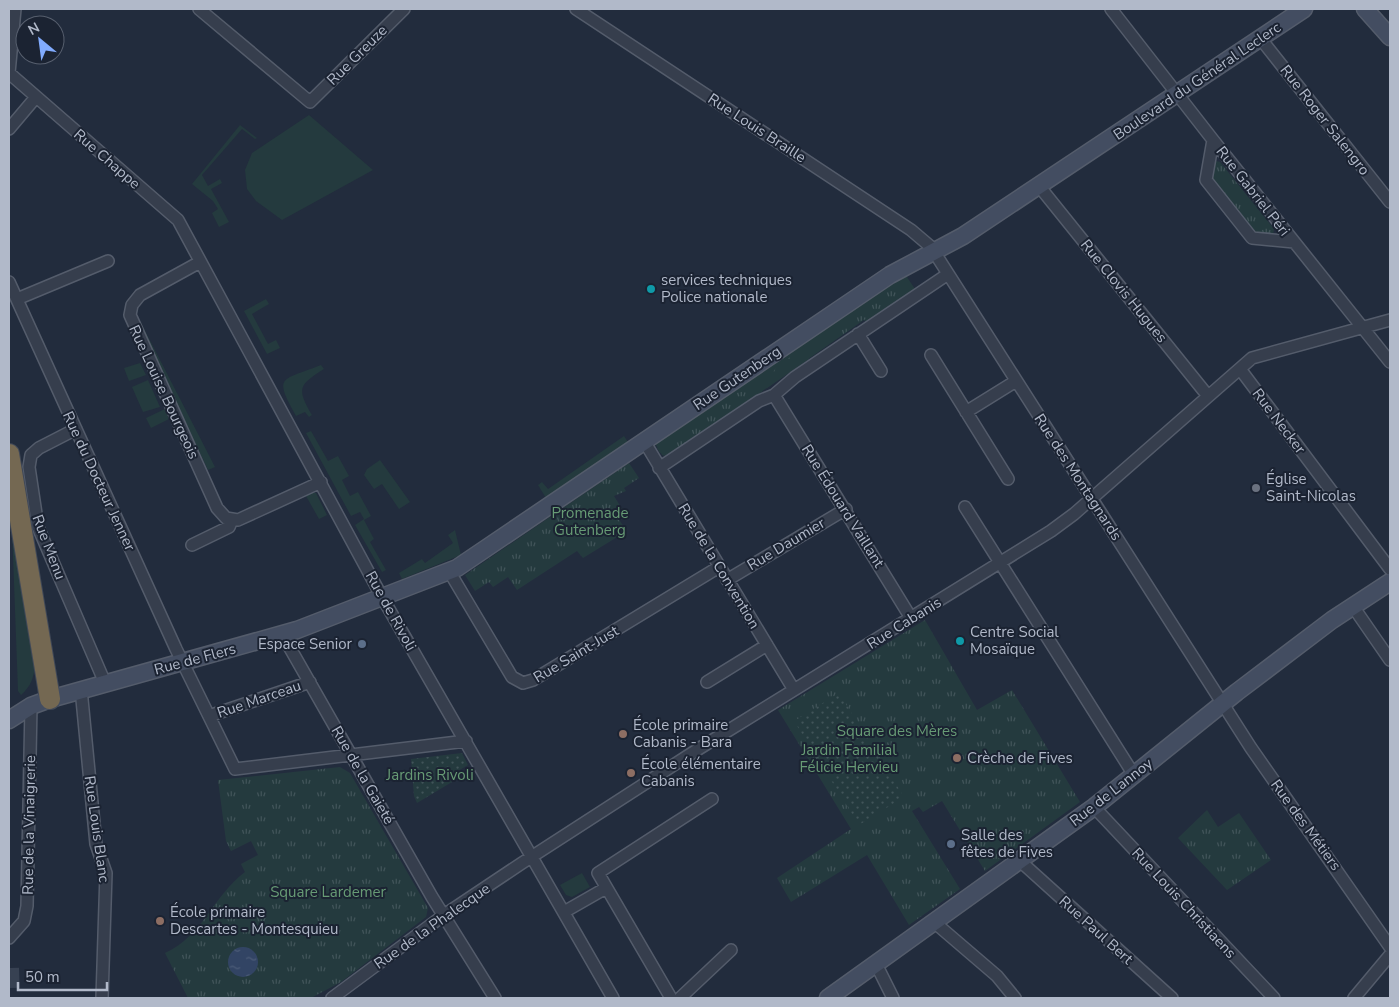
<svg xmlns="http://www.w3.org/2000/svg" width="1399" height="1007" font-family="'Nunito Sans',sans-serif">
	<defs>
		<pattern id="park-tufts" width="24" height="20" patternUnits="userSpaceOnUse" patternTransform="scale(1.25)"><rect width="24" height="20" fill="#243a3e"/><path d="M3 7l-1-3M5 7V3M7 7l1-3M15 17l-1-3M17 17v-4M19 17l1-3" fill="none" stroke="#415459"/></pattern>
		<pattern id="garden-dots" width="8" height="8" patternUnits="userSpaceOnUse" patternTransform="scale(1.25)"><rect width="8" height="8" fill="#243a3e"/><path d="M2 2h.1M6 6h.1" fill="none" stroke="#415459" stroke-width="1.8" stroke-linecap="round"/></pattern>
		<pattern id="water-ripples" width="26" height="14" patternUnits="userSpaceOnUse" patternTransform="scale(1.25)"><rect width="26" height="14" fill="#324464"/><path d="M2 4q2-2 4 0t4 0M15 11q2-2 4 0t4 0" fill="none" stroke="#4d5d79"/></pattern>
	</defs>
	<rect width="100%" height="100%" fill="#222c3d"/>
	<path fill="#243a3e" d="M309,115L373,170L282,220L256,201L247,189L245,170L252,153Z
		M240,125L257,138L255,139L242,129L202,175L208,186L220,179L222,183L211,189L229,222L219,227L212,213L218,209L213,201L192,184Z
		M903,271L915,289L866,322L864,320L767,388L665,456L662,455L654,442Z
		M266,299L269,304L252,314L268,344L276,340L280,348L267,354L244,311Z
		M141,323L215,467L208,470L185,421L181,423L139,324Z
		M140,363L146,375L129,381L124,368Z
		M321,365L324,369C299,385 296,388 312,415L309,417L305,412L296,416C273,375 281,381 321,365Z
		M148,380L160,407L143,412L132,387Z
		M165,409L169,419L151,428L146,418Z
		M311,431L328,461L338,456L349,476L342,480L350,496L358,492L371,516L364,520L374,539L370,542L386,570L382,572L355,525L364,519L360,512L351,516L306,433Z
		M624,436L628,442L546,498L538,485L542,482L548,489Z
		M380,460L410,502L399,509L382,484L374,489L364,475L367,469Z
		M312,493H316L327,515L319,519L306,496Z
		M11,502L35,664C34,678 31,686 21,695L18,691Z
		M455,530L461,555L402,579L399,573L422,559L425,563L453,543L448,535Z
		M582,873L590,887L572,897L566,895L560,885Z"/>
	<path fill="url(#park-tufts)" d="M1216,161L1220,162L1274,229L1273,235L1254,233L1211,180Z
		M894,285L903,297L866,322L864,319L838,338L845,318Z
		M803,351L809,359L767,388L766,384C774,366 785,359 803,351Z
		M758,389L763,391L668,454L663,451L660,453L657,448L660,446L661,441L730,394Z
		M629,463L639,478L624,488L626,491L614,496L624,512L617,517L627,531L583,558L577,551L517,590L508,577L493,587L489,582L475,591L465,575Z
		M925,620L977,710L1012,690L1080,802L985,871L942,801L923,812L919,807L912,811L960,889L909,925L867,855L791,902L777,878L851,829L778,710Z
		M340,767L350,773L428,908L426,917L341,982L311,998H188L165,953C204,935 212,897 245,872L241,864L258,855L251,841L231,851L226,841L218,780Z
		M1207,810L1218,827L1239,813L1271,860L1227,890L1178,838Z"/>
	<path fill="url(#garden-dots)" d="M839,693L904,797L859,825L794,721Z
		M462,753L468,765L449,776L452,782L417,803L414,796L411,759Z"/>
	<path fill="url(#water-ripples)" d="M228 962a15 15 0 1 1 30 0a15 15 0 1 1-30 0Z"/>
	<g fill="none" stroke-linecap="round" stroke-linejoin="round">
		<path stroke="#374152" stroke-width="20" stroke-dasharray="20 10" stroke-linecap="butt" d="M9,968L10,998"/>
		<g stroke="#545c6b" stroke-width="14">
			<path id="street" d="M15,9L9,73L178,220L382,597L613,998
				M199,9L310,102L404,9
				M576,9L911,230L931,247L1251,748L1390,947
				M1111,9L1213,140L1390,362
				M1260,38L1390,202
				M9,129L36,97
				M1213,140L1206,180L1252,238L1294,242
				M1039,186L1208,396
				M200,262L140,295L132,305L130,315L217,508L226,518L238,520L321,482
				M9,282L176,649L235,769L466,741
				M17,299L108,261
				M858,334L881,371
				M931,355L1008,479
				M1240,369L1390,569
				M774,395L911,618
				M966,412L1016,381
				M76,429L39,448L31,455L29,467L38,527L105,683
				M644,441L794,690
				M659,468L759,401L774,395L795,377L948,274
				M965,507L1134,775
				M192,545L229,527L232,520
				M449,571L512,677L523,683L533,680L719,567
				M727,580L846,509
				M1352,605L1390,660
				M282,634L432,897L495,998
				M707,682L767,645
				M81,689L96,844L106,873L102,998
				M209,716L310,682
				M1094,807L1274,998
				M1020,861L1172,998
				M564,912L606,888
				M934,922L997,976L1015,998
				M9,938L24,921L27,906L31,706
				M876,964L893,998
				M332,998L444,915L522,863L700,748L1051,531L1074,514L1252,358L1390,320
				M671,998L598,873L712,799
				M680,998L731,950
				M1354,998L1390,955"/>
		</g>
		<g stroke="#545c6b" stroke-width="19">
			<path id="secondary" d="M1365,9L1390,37
				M9,720L31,706L50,699L297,630L457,568L890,275L963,236L1304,9
				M828,998L1094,807L1237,692L1332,620L1390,582"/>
		</g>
		<g stroke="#414958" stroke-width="22">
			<path id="highway" d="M9,454L50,699"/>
		</g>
		<use href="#street" stroke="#363e4d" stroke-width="11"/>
		<use href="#secondary" stroke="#434d61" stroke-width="16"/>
		<use href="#highway" stroke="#746852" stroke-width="20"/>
	</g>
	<g fill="#0f9aa8" stroke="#1b2332" stroke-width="2">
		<circle cx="651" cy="289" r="5"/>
		<circle cx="960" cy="641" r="5"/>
	</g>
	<circle fill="#6b7280" stroke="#1b2332" stroke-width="2" cx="1256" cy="488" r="5"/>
	<g fill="#5c6f8a" stroke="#1b2332" stroke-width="2">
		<circle cx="362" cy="644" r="5"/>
		<circle cx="951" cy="844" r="5"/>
	</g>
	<g fill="#8d6e63" stroke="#1b2332" stroke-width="2">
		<circle cx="623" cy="734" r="5"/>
		<circle cx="957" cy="758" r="5"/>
		<circle cx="631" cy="773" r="5"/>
		<circle cx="160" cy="921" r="5"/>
	</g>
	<g text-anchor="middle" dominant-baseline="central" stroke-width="4" stroke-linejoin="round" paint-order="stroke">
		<g font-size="15" fill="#b1b9c9" stroke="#1b2332">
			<text transform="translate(357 55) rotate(-45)">Rue Greuze</text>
			<text transform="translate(1197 81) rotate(-34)">Boulevard du Général Leclerc</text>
			<text transform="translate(1325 120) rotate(52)">Rue Roger Salengro</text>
			<text transform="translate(757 128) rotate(33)">Rue Louis Braille</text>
			<text transform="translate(107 159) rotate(41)">Rue Chappe</text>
			<text transform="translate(1253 191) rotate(52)">Rue Gabriel Péri</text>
			<text transform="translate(1124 291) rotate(51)">Rue Clovis Hugues</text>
			<text transform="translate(737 378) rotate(-34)">Rue Gutenberg</text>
			<text transform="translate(164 392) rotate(65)">Rue Louise Bourgeois</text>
			<text transform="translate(1279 421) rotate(53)">Rue Necker</text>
			<text transform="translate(1078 477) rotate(57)">Rue des Montagnards</text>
			<text transform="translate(99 481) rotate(65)">Rue du Docteur Jenner</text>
			<text transform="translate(843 506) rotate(58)">Rue Édouard Vaillant</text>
			<text transform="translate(786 544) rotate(-31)">Rue Daumier</text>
			<text transform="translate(49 547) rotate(69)">Rue Menu</text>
			<text transform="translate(719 566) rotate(59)">Rue de la Convention</text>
			<text transform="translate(391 611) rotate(61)">Rue de Rivoli</text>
			<text transform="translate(904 623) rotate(-32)">Rue Cabanis</text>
			<text transform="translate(576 654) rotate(-31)">Rue Saint-Just</text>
			<text transform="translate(195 659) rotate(-15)">Rue de Flers</text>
			<text transform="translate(259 699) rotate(-19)">Rue Marceau</text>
			<text transform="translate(363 775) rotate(60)">Rue de la Gaieté</text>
			<text transform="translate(1111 792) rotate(-38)">Rue de Lannoy</text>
			<text transform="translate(29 825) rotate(-89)">Rue de la Vinaigrerie</text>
			<text transform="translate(1306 825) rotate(54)">Rue des Métiers</text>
			<text transform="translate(97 829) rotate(82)">Rue Louis Blanc</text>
			<text transform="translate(1184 903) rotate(47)">Rue Louis Christiaens</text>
			<text transform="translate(432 926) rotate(-35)">Rue de la Phalecque</text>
			<text transform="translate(1096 930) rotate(42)">Rue Paul Bert</text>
		</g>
		<g font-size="15" fill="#b1b9c9" stroke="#1b2332" text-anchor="start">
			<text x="661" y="280">services techniques<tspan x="661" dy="17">Police nationale</tspan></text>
			<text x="1266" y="479">Église<tspan x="1266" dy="17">Saint-Nicolas</tspan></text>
			<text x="970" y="632">Centre Social<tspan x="970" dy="17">Mosaïque</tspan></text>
			<text x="352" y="644" text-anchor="end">Espace Senior</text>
			<text x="633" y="725">École primaire<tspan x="633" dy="17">Cabanis - Bara</tspan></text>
			<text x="967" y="758">Crèche de Fives</text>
			<text x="641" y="764">École élémentaire<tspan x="641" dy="17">Cabanis</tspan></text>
			<text x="961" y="835">Salle des<tspan x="961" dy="17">fêtes de Fives</tspan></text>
			<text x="170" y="912">École primaire<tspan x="170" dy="17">Descartes - Montesquieu</tspan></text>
		</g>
		<g font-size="15" fill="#679b75" stroke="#1b2332">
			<text x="590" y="513">Promenade<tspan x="590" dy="17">Gutenberg</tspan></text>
			<text x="897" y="731">Square des Mères</text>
			<text x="849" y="750">Jardin Familial<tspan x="849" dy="17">Félicie Hervieu</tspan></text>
			<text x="430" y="775">Jardins Rivoli</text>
			<text x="328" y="892">Square Lardemer</text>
		</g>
	</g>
	<rect width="1399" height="1007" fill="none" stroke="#b1b9c9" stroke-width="20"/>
	<g transform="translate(40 40) rotate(331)"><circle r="24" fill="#1b2332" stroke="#575f6e"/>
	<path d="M0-4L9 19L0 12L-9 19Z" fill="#81abfe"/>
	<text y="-8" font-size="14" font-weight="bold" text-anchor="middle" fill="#b1b9c9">N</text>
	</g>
	<path d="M18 982v8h89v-8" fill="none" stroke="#b1b9c9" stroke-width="2.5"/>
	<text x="25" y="982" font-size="15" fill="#b1b9c9" stroke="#1b2332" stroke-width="4" paint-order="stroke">50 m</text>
</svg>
